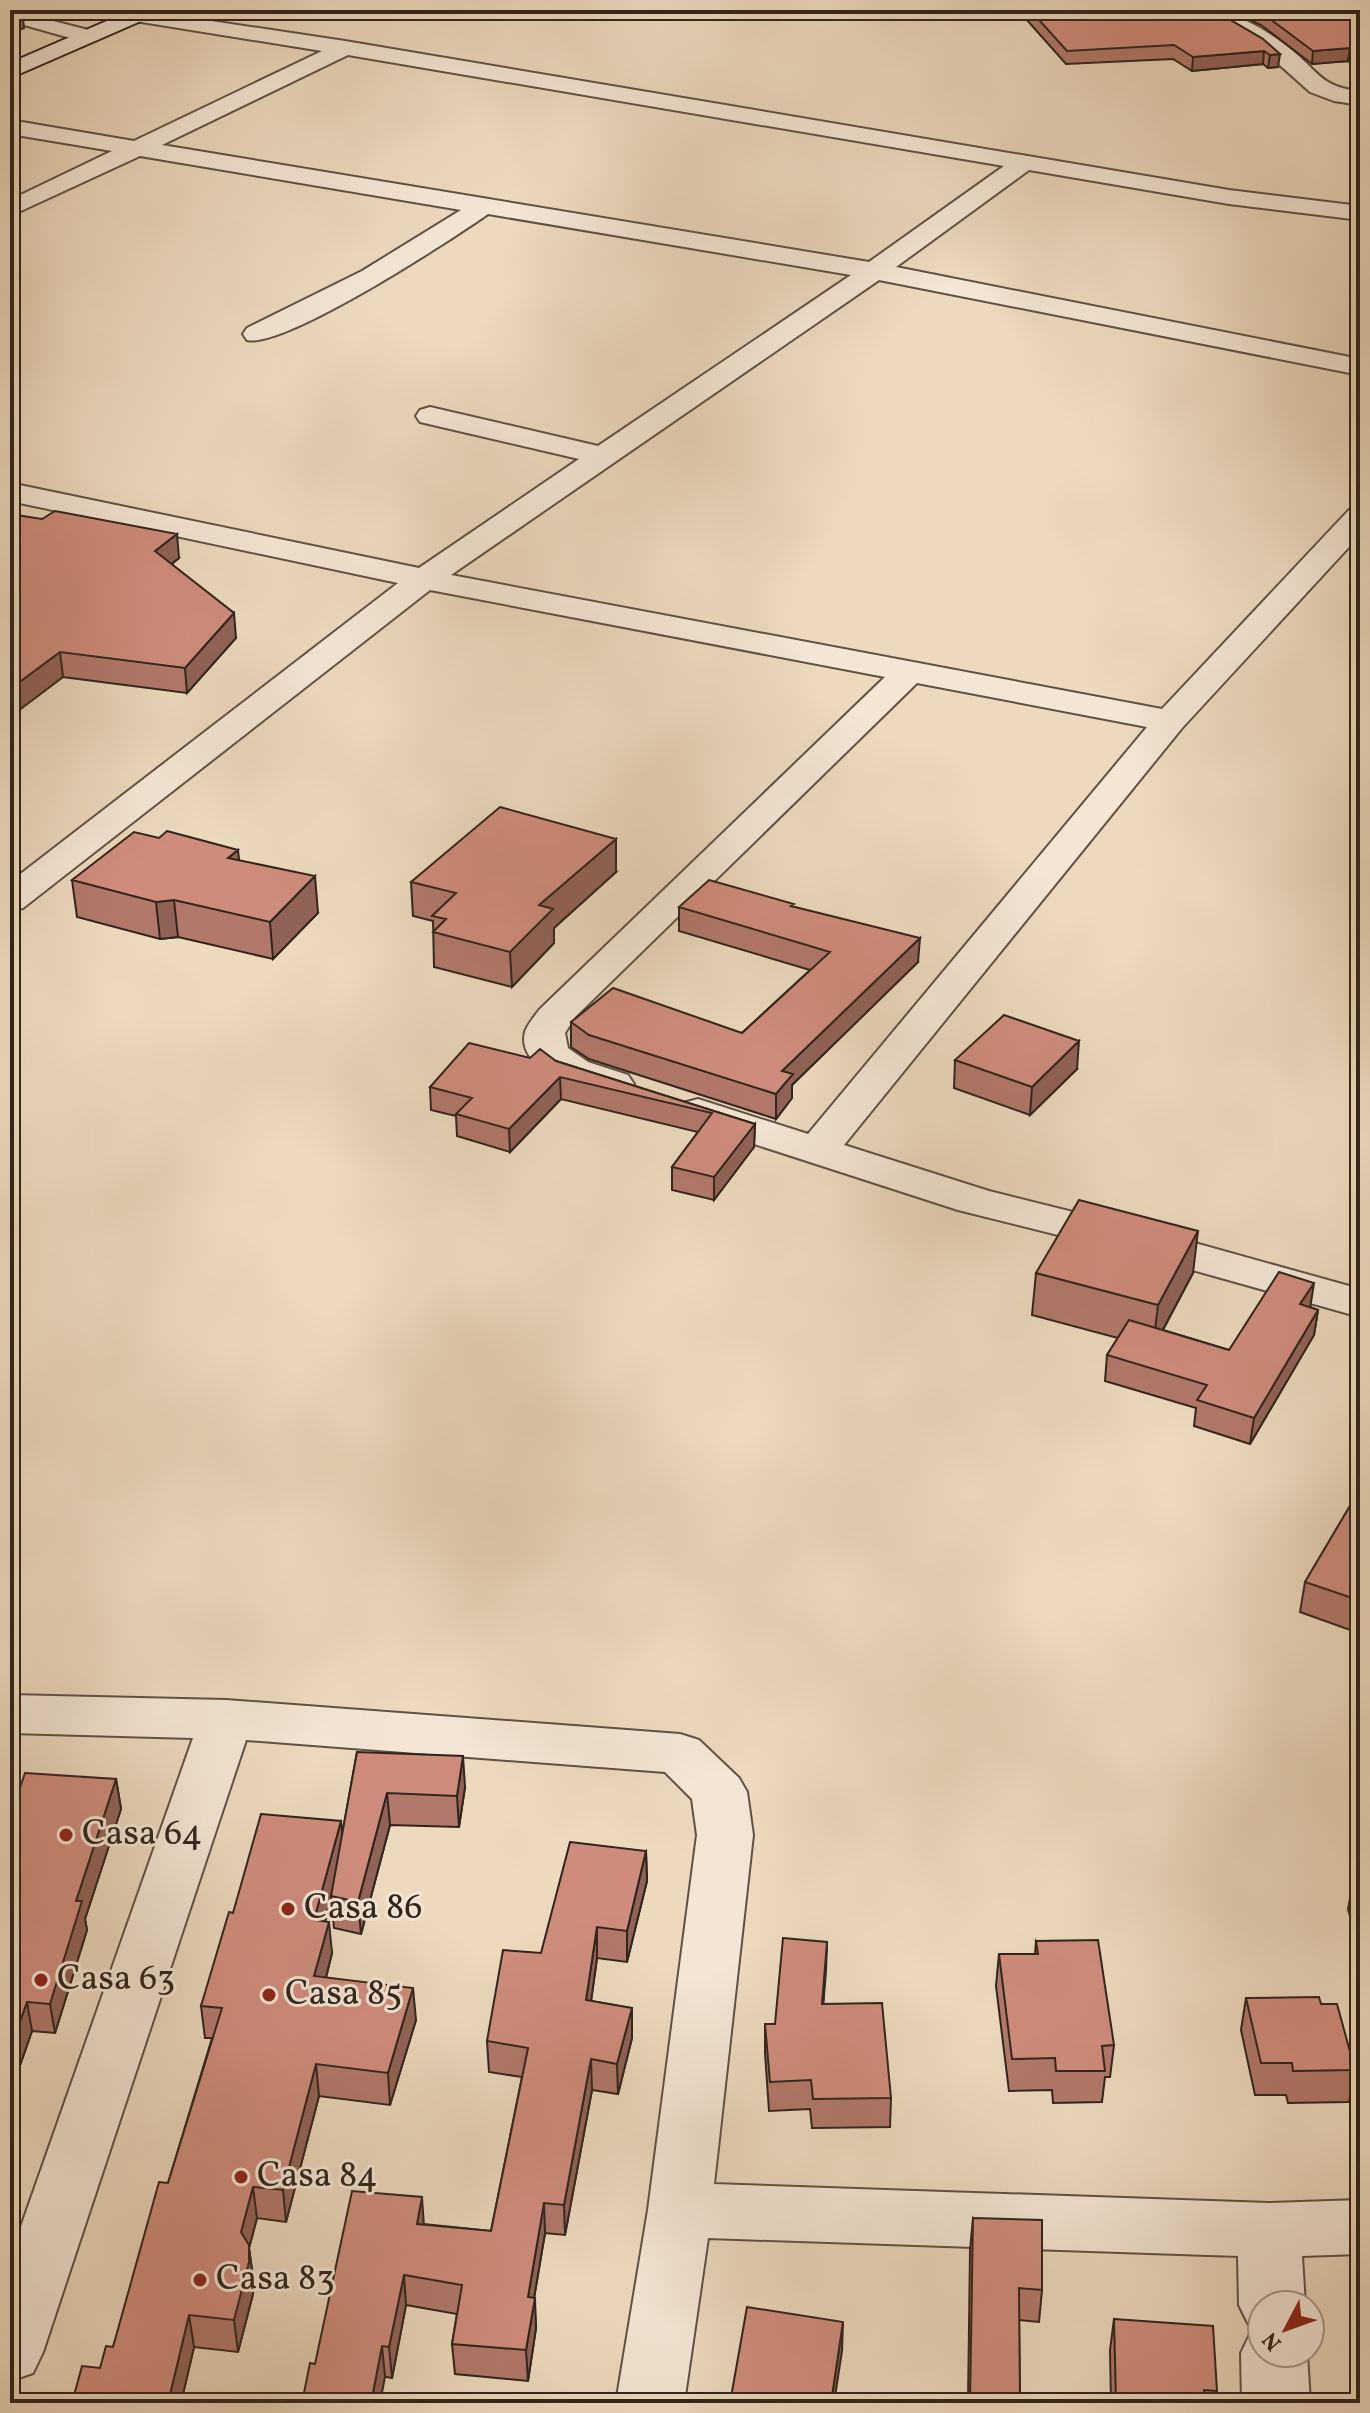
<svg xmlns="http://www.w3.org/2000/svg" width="1370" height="2413" font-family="Vollkorn,serif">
	<rect width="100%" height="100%" fill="#ecd9be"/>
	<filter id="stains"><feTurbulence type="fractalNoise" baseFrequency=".0025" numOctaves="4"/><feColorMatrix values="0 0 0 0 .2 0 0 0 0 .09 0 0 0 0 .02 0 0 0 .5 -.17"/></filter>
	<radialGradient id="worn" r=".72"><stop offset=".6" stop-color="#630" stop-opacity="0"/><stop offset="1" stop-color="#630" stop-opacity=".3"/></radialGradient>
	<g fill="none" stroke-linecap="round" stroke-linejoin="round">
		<g stroke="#5f5245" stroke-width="4">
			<path id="street" d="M10,10L96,32L99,37L88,43L10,21Z
				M138,10L345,41L1229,190L1360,206V220L1229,204L1029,170L896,267L1360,359V375L879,280L451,575L1162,709L1349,510L1360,508V535L1182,728L844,1145L989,1191L1177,1238L1360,1289V1317L1146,1257L958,1210L683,1121L677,1112L683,1103L698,1099L808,1134L1147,727L917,683L575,1017L565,1033L568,1048L588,1062L628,1075L634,1084L628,1093C599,1100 514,1073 525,1032C527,1025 535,1016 539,1010L885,677L430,590L23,908L10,911V882L398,583L10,501V483L419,568L579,459L420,422L416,416L420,410L430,407L598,446L851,275L488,214C451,240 284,349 247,340L243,334L247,328L362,271L461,210L140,156L10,216V200L112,151L10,134V120L134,141L322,51L129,20L125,16L129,12ZM348,55L1004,166L869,262L162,145Z
				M1193,10C1202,10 1214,8 1223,11C1247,19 1274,35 1293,51C1319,73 1323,88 1360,91V105L1334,101L1310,92L1263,50Z
				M10,1695L226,1700L680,1734L699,1740L739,1778L747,1792L753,1835L714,2184L1269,2203L1360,2200V2254L1302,2256L1305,2305H1262V2353H1307L1310,2403H1242L1241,2353L1251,2332L1260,2329L1249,2325L1239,2305L1238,2256L708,2238L684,2403H616L648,2210L697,1835L692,1799L665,1772L246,1740L43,2352L33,2373L10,2381V2258L193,1738L10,1733Z"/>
		</g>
		<g stroke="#30251d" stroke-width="4">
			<path id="secondary" d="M132,10H160L157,14L10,78V63Z"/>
		</g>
		<use href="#street" fill="#f3e6d5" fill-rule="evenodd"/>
		<use href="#secondary" fill="#f3e6d5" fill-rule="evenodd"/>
	</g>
	<path fill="#b2786b" stroke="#30251d" stroke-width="2" d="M914,10H985L974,19L913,16Z
		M1018,10H1213L1263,39L1278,67L1268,68L1263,64L1192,71L1173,59L1066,64Z
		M1227,10H1360V72L1348,61L1312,64L1261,25L1233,12Z
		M10,514L179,558L172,564L236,638L187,693L63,677Z
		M239,860L318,913L273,959L178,937L160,939L77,917L72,880Z
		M616,872L554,928V943L512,987L434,967L433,921L413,916L411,882Z
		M679,907H794L918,962L792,1085V1098L776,1119L589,1059L571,1047V1022L742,1033L810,970L679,931Z
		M530,1058L556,1061L755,1124L754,1147L714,1200L672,1190V1167L698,1132L561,1099L510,1152L457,1136L456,1116L431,1110L430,1087Z
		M955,1060L1077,1069L1030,1115L954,1088Z
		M1036,1273H1193L1163,1330L1229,1350L1310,1307L1318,1310L1314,1335L1250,1444L1194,1426L1196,1408L1105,1381L1107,1355L1118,1338L1032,1315Z
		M1360,1489V1618L1353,1631L1300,1612L1305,1582Z
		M357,1752L465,1787L459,1827L390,1825L361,1934L334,1928L331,1900L325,1922L332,1953L326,1978L416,2020L390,2105L319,2096L286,2222L257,2218L249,2248L253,2277V2294L238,2352L194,2347L181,2403H72L100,2368L113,2347L168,2183L212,2038H205L201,2006L233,1913L341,1821L342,1835Z
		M116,1779L121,1809L85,1919L87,1930L55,2033L32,2031L10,2094V1817Z
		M646,1851L647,1881L627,1962L597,1958L591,2001L632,2008V2038L618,2094L592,2090L565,2235L545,2233L534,2298L536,2328L528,2381L455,2374L452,2344L457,2314L406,2305L392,2378L315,2364L424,2224L491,2231L522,2077L489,2072L487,2041L541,1953Z
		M1351,1893H1360V1953L1348,1909Z
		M1036,1941L1114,2045L1110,2077H1105L1102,2102L1053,2103L1052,2090L1009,2091L996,1986L999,1954H1035Z
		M827,1942L823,2004L891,2098L890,2127L812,2128L810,2109L769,2111L765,2053V2024H775Z
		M1246,1998L1321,2004L1355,2070L1349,2102L1288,2103L1286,2095H1255L1241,2030Z
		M973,2218L1042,2290L1039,2322L1019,2320L1020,2403H968L970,2250Z
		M1114,2319L1217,2391L1216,2403H1111L1110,2350Z"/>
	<path fill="#916257" stroke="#30251d" stroke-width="2" d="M10,10H22L24,28L10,34Z
		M974,10H985L974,19Z
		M1350,48L1348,61L1312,64L1313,51Z
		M1264,51L1263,64L1192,71L1193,57Z
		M1280,54L1278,67L1268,68L1270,55Z
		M177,534L179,558L157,575L155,551Z
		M234,613L236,638L187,693L185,668Z
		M60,652L63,677L10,717V689Z
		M616,839V872L554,928V943L512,987L510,952L539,905Z
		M238,850L242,886L228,858Z
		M315,876L318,913L273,959L270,922Z
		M174,900L178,937L160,939L156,902Z
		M920,938L918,962L792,1085V1098L776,1119V1094L782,1071Z
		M1079,1041L1077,1069L1030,1115L1032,1087Z
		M560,1077L561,1099L510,1152L509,1129Z
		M755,1124L754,1147L714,1200V1177Z
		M1198,1231L1193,1273L1153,1348L1158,1305Z
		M1314,1283L1310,1309L1300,1304Z
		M1318,1310L1314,1335L1250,1444L1254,1418Z
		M1360,1597V1618L1353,1631L1358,1600Z
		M463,1756L465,1787L459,1827L457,1796Z
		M116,1779L121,1809L85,1919L87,1930L55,2033L50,2004L76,1901Z
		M387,1793L390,1825L361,1934L358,1902Z
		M341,1821L344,1852L331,1896V1900L317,1952L314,1920Z
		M646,1851L647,1881L627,1962V1931Z
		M329,1922L332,1953L318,2008L314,1976Z
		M597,1927V1958L587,2030L586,2000Z
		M827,1942L826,1971L821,2033L822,2004Z
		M413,1988L416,2020L390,2105L388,2073Z
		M27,2002L32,2031L10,2094V2049Z
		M632,2008V2038L618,2094L617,2064Z
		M591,2059L592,2090L565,2235L564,2205Z
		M316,2064L319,2096L286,2222L283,2190Z
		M253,2187L257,2218L249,2248L253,2277V2294L238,2352L234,2320L241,2232Z
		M422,2197L424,2227L417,2224Z
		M544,2203L545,2233L529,2328L528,2297Z
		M404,2275L406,2305L392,2378L389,2347Z
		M535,2298L536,2328L528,2381L526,2350Z
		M189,2315L194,2347L181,2403H168Z
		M843,2322L842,2351L834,2403H831Z
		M382,2346L385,2377L380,2403H371Z"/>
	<path fill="#cf8c7c" stroke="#30251d" stroke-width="2" d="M1030,10H1213L1263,39L1280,54L1270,55L1264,51L1193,57L1174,45L1067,51Z
		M1258,10H1360V57L1350,48L1313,51Z
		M55,511L177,534L155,551L234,613L185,668L60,652L10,689V514L42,519Z
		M500,807L616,839L539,905L553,909L510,952L433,932L446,919L432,916L456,893L411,882Z
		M167,831L238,850L228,858L315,876L270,922L174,900L156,902L72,880L134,832L159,838Z
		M709,880L794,904L791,906L920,938L782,1071L793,1074L776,1094L589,1035L571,1022L613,988L742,1033L830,952L679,907Z
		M1004,1015L1079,1041L1032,1087L955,1060Z
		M469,1043L530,1058L540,1049L556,1061L755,1124L714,1177L672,1167L712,1113L560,1077L509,1129L456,1114L472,1098L430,1087Z
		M1079,1200L1198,1231L1158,1305L1036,1273Z
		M1279,1272L1314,1283L1300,1304L1318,1310L1254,1418L1197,1400L1207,1385L1107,1355L1129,1320L1229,1350Z
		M1360,1489V1597L1358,1600L1305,1582Z
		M357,1752L463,1756L457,1796L387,1793L358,1902L331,1896Z
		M25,1773L116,1779L76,1901H82L50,2004L27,2002L10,2049V1817Z
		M261,1814L341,1821L314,1920L329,1922L314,1976L413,1988L388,2073L316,2064L283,2190L253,2187L241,2232L249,2245V2262L234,2320L189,2315L168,2403H72L82,2366L100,2368L106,2346L113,2347L159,2182L168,2183L222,2008L201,2006L229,1912L233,1913Z
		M570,1842L646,1851L627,1931L597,1927L586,2000L632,2008L617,2064L591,2059L564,2205L544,2203L528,2297L535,2298L526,2350L452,2344L462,2285L404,2275L389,2347L382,2346L371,2403H302L310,2363L315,2364L352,2191L422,2197L417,2224L491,2231L528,2048L487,2041L503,1950L541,1953Z
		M1351,1893H1360V1927Z
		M783,1938L827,1942L822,2004L882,2003L891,2098L813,2099L811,2080L770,2082L765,2024H775Z
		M1098,1940L1114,2045L1102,2046L1105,2071H1056L1055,2058L1012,2059L999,1954H1038L1036,1941Z
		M1319,1997L1321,2004H1337L1355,2070L1293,2071L1292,2063H1261L1246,1998Z
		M973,2218L1042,2220V2290L1019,2288L1020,2403H970Z
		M747,2307L843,2322L831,2403H730Z
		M1114,2319L1213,2326L1217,2391L1204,2390L1205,2403H1116Z"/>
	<g fill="#8f2418" stroke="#f3e6d5" stroke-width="3">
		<circle cx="66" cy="1835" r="8"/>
		<circle cx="288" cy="1909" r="8"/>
		<circle cx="41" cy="1980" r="8"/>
		<circle cx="269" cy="1995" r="8"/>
		<circle cx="241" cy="2177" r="8"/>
		<circle cx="200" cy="2280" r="8"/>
	</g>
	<g text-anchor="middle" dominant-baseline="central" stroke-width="6" stroke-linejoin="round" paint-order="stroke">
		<g font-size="36" fill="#30251d" stroke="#f3e6d5" text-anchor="start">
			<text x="82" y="1835">Casa 64</text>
			<text x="304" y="1909">Casa 86</text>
			<text x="57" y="1980">Casa 63</text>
			<text x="285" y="1995">Casa 85</text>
			<text x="257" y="2177">Casa 84</text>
			<text x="216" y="2280">Casa 83</text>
		</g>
	</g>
	<rect width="1370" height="2413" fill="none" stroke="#ecd9be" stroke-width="40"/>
	<rect x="12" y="12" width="1346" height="2389" fill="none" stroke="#30251d" stroke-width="4"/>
	<rect x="20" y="20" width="1330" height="2373" fill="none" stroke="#30251d" stroke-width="2"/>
	<g transform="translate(1286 2329) rotate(229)"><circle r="38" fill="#f3e6d5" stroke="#a5998b" stroke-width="2"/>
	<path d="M0-6L14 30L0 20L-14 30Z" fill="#8f2418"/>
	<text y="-12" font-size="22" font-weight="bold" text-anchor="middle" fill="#30251d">N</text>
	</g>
	<rect width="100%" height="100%" filter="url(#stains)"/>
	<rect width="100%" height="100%" fill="url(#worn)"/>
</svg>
